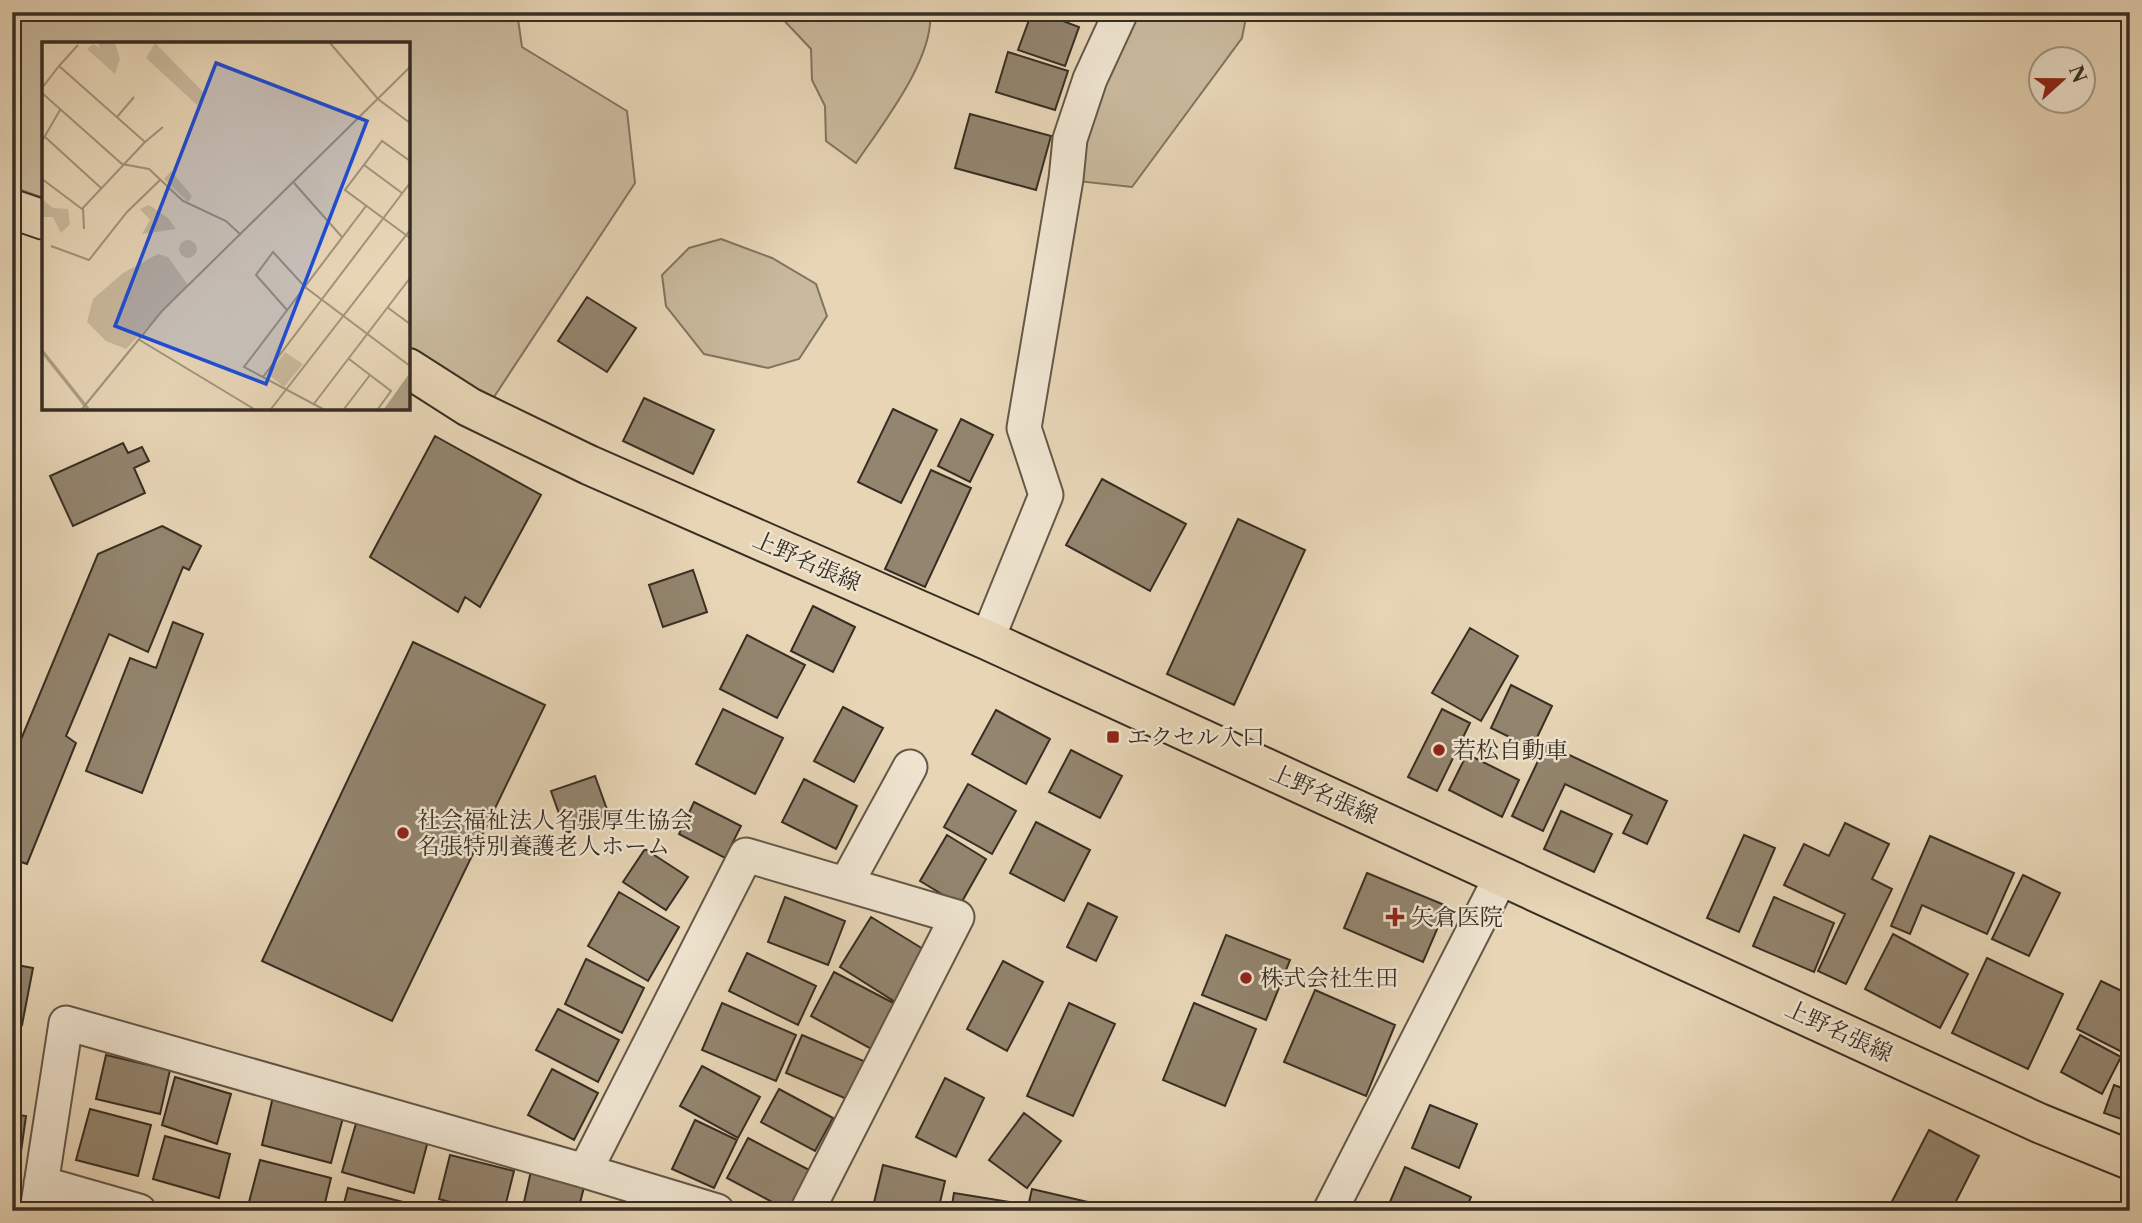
<svg xmlns="http://www.w3.org/2000/svg" width="2142" height="1223" font-family="'Libre Caslon Text','Noto Serif JP',serif">
	<rect width="100%" height="100%" fill="#e7d5b6"/>
	<filter id="stains"><feTurbulence type="fractalNoise" baseFrequency=".00286" numOctaves="4"/><feColorMatrix values="0 0 0 0 .2 0 0 0 0 .09 0 0 0 0 .02 0 0 0 .5 -.17"/></filter>
	<radialGradient id="worn" r=".72"><stop offset=".6" stop-color="#630" stop-opacity="0"/><stop offset="1" stop-color="#630" stop-opacity=".3"/></radialGradient>
	<path fill="#c9b99d" stroke="#807460" stroke-width="2" d="M12,12H517L522,47L627,111L635,183L488,406L408,352V44H44V198L12,187Z
		M776,12H930C935,58 881,126 856,163L826,141L825,106L812,80L811,49Z
		M1137,12H1247L1242,38L1132,187L1077,181L1100,78Z
		M721,239L772,258L816,284L827,316L799,359L768,368L704,354L666,306L662,275L689,248Z"/>
	<path fill="#93856f" stroke="#372e23" stroke-width="2" d="M1032,12H1039L1079,27L1065,66L1018,50Z
		M1008,52L1068,71L1055,110L996,92Z
		M970,114L1051,136L1036,190L955,168Z
		M587,297L636,328L607,372L558,341Z
		M644,398L714,430L693,474L623,441Z
		M893,409L937,430L901,503L858,482Z
		M961,419L993,435L970,482L938,466Z
		M435,436L541,495L480,607L465,597L458,612L370,557Z
		M123,443L128,453L142,447L149,461L134,468L145,493L73,526L50,476Z
		M931,470L971,488L925,587L885,569Z
		M1102,479L1186,524L1150,591L1066,545Z
		M1238,519L1305,550L1234,705L1167,674Z
		M162,526L201,546L189,570L183,567L148,652L109,634L66,736L76,743L27,864L12,859V761L98,554Z
		M693,570L707,612L663,627L649,585Z
		M813,606L855,627L833,672L791,651Z
		M173,622L203,634L142,793L86,771L130,658L156,668Z
		M1470,628L1518,656L1481,721L1432,693Z
		M747,635L805,665L777,718L720,689Z
		M413,642L545,705L392,1021L262,961Z
		M1511,685L1552,706L1532,748L1491,728Z
		M843,707L883,728L854,782L814,761Z
		M723,709L783,738L755,794L696,764Z
		M1442,709L1470,723L1437,791L1408,777Z
		M996,710L1050,739L1026,784L972,754Z
		M1546,744L1667,801L1647,844L1623,833L1632,815L1565,784L1543,831L1512,816Z
		M1071,750L1122,776L1100,818L1049,792Z
		M1467,754L1519,780L1502,817L1449,790Z
		M595,776L610,818L566,833L551,791Z
		M804,779L857,806L836,849L782,822Z
		M968,784L1016,811L992,854L944,827Z
		M694,802L741,826L725,858L679,834Z
		M1561,811L1612,834L1594,872L1544,849Z
		M1036,822L1090,850L1064,901L1010,873Z
		M1845,823L1889,844L1872,879L1892,889L1846,984L1818,971L1845,914L1784,885L1804,844L1829,856Z
		M947,835L986,859L960,905L920,881Z
		M1744,835L1775,848L1739,932L1707,918Z
		M1930,836L2014,873L1987,934L1922,905L1910,934L1891,926Z
		M645,849L688,877L666,910L623,882Z
		M1367,873L1447,906L1423,962L1344,928Z
		M2023,875L2060,893L2029,956L1992,939Z
		M619,892L679,927L648,981L588,946Z
		M785,897L845,921L828,965L768,942Z
		M1774,897L1834,923L1814,972L1753,946Z
		M1088,903L1117,917L1096,961L1067,947Z
		M871,917L928,952L897,1003L840,967Z
		M1893,934L1968,974L1940,1028L1865,989Z
		M1226,935L1290,960L1266,1020L1202,995Z
		M747,953L816,986L798,1025L729,991Z
		M1987,958L2063,994L2028,1069L1952,1033Z
		M586,959L644,988L622,1033L565,1004Z
		M1003,961L1043,982L1007,1051L967,1029Z
		M12,964L33,968L22,1025L12,1023Z
		M834,972L899,1006L875,1051L811,1016Z
		M2101,981L2130,995V1042L2124,1053L2077,1029Z
		M1315,990L1395,1025L1366,1096L1284,1062Z
		M722,1003L796,1035L776,1081L702,1050Z
		M1069,1003L1115,1024L1073,1116L1027,1096Z
		M1194,1003L1256,1029L1225,1106L1163,1080Z
		M558,1009L619,1040L598,1082L536,1050Z
		M802,1035L866,1062L849,1100L786,1073Z
		M2080,1035L2121,1057L2102,1094L2061,1072Z
		M106,1055L170,1070L160,1114L96,1099Z
		M702,1066L760,1097L738,1138L680,1106Z
		M552,1069L598,1093L574,1140L528,1115Z
		M175,1077L231,1094L217,1144L162,1125Z
		M945,1078L984,1098L956,1157L916,1137Z
		M2114,1085L2130,1091V1122L2104,1113Z
		M779,1089L833,1118L815,1151L761,1122Z
		M274,1092L345,1110L331,1163L262,1145Z
		M1430,1105L1477,1124L1459,1168L1412,1148Z
		M90,1109L151,1125L138,1176L76,1160Z
		M1024,1113L1061,1141L1027,1188L989,1160Z
		M12,1114L26,1116L20,1159L12,1158Z
		M357,1120L428,1141L414,1193L342,1172Z
		M695,1120L737,1140L714,1188L672,1169Z
		M1929,1130L1979,1156L1951,1211H1887Z
		M165,1136L230,1154L219,1198L153,1179Z
		M748,1138L815,1173L795,1211H789L727,1178Z
		M450,1155L514,1171L504,1211H483L439,1199Z
		M260,1160L331,1178L323,1211H265L248,1206Z
		M883,1165L945,1181L938,1211H872Z
		M1405,1167L1471,1197L1465,1211H1386Z
		M531,1171L585,1183L578,1211H522Z
		M348,1188L411,1204L410,1211H342Z
		M1032,1189L1088,1202L1086,1211H1027Z
		M954,1193L1010,1202L1008,1211H951Z
		M630,1198L679,1211H626Z
		M1166,1204L1190,1211H1164Z"/>
	<g fill="none" stroke-linecap="round" stroke-linejoin="round">
		<g stroke="#635848" stroke-width="37">
			<path id="street" d="M987,640L1046,495L1024,428L1066,179L1070,139L1090,79L1121,12
				M846,884L910,767
				M585,1171L746,855L957,917L807,1211
				M41,1183L139,1211
				M37,1211L66,1023L585,1171L717,1211
				M1330,1211L1502,875"/>
		</g>
		<g stroke="#372e23" stroke-width="42">
			<path id="primary" d="M12,209L44,220
				M408,368L469,407L589,465L987,640L2039,1123L2130,1160"/>
		</g>
		<use href="#street" stroke="#efe4d0" stroke-width="33"/>
		<use href="#primary" stroke="#e7d5b6" stroke-width="38"/>
	</g>
	<g fill="#8f2418" stroke="#efe4d0" stroke-width="2.5">
		<rect x="1106" y="730" width="14" height="14" rx="3.5"/>
		<circle cx="1439" cy="750" r="7"/>
		<circle cx="403" cy="833" r="7"/>
		<path d="M1391.5 906.5h7v7h7v7h-7v7h-7v-7h-7v-7h7z"/>
		<circle cx="1246" cy="978" r="7"/>
	</g>
	<g text-anchor="middle" dominant-baseline="central" stroke-width="5" stroke-linejoin="round" paint-order="stroke">
		<g font-size="23" fill="#372e23" stroke="#efe4d0">
			<text transform="translate(807 561) rotate(24)">上野名張線</text>
			<text transform="translate(1324 794) rotate(24)">上野名張線</text>
			<text transform="translate(1839 1031) rotate(25)">上野名張線</text>
		</g>
		<g font-size="23" fill="#372e23" stroke="#efe4d0" text-anchor="start">
			<text x="1127" y="737">エクセル入口</text>
			<text x="1453" y="750">若松自動車</text>
			<text x="417" y="820">社会福祉法人名張厚生協会<tspan x="417" dy="26">名張特別養護老人ホーム</tspan></text>
			<text x="1411" y="917">矢倉医院</text>
			<text x="1260" y="978">株式会社生田</text>
		</g>
	</g>
	<g transform="translate(42 42)">
		<rect width="368" height="368" fill="#e7d5b6"/>
		<path d="M56,1H73L78,17L73,32L45,7L51,2L58,6ZM113,1L163,52L155,63L104,16ZM129,129L150,154L146,160L122,137ZM0,157L11,166L26,167L28,182L19,191L11,175H0ZM107,163L126,176L134,187L100,192L108,178L98,167ZM137 207a9 9 0 1 1 18 0a9 9 0 1 1-18 0ZM116,212L126,215L146,243L84,307L64,299L45,280L51,257L81,231ZM243,310L261,322L242,345L226,332Z" fill="#c9b99d"/>
		<path d="M367,332V367H342Z" fill="#ab9c84"/>
		<path fill="none" stroke="#ab9c84" stroke-width="3.5" d="M0,309L46,367"/>
		<path fill="none" stroke="#a1927b" stroke-width="2" d="M288,1L336,57L368,81M17,24L36,3M0,46L17,24L103,100L40,167L0,137M0,51L80,122L107,127L141,159L184,179L199,193M75,75L92,55M2,94L59,146M0,99L18,68M103,100L121,85M368,119L340,99L303,148L368,196M322,123L360,151M252,141L300,195M41,166L42,187M9,204L47,218L85,170L118,138M345,265L368,282M245,268L214,233L231,210L263,245L368,324M96,297L212,367M307,317L349,349L336,367M221,335L368,141M271,363L368,236M40,367L120,269L368,25M229,367L368,188M281,367L202,325L324,164M302,367L328,333"/>
		<path fill="#1d4ed8" fill-opacity="0.15" stroke="#1d4ed8" stroke-width="3.5" d="M174,21L325,79L224,342L73,284Z"/>
		<rect width="368" height="368" fill="none" stroke="#372e23" stroke-width="3.5"/>
	</g>
	<rect width="2142" height="1223" fill="none" stroke="#e7d5b6" stroke-width="42"/>
	<rect x="14" y="14" width="2114" height="1195" fill="none" stroke="#372e23" stroke-width="3.5"/>
	<rect x="21" y="21" width="2100" height="1181" fill="none" stroke="#372e23" stroke-width="2"/>
	<g transform="translate(2062 80) rotate(69)"><circle r="33" fill="#efe4d0" stroke="#a59b8b" stroke-width="2"/>
	<path d="M0-5L12 26L0 18L-12 26Z" fill="#8f2418"/>
	<text y="-10" font-size="19" font-weight="bold" text-anchor="middle" fill="#372e23">N</text>
	</g>
	<rect width="100%" height="100%" filter="url(#stains)"/>
	<rect width="100%" height="100%" fill="url(#worn)"/>
</svg>
